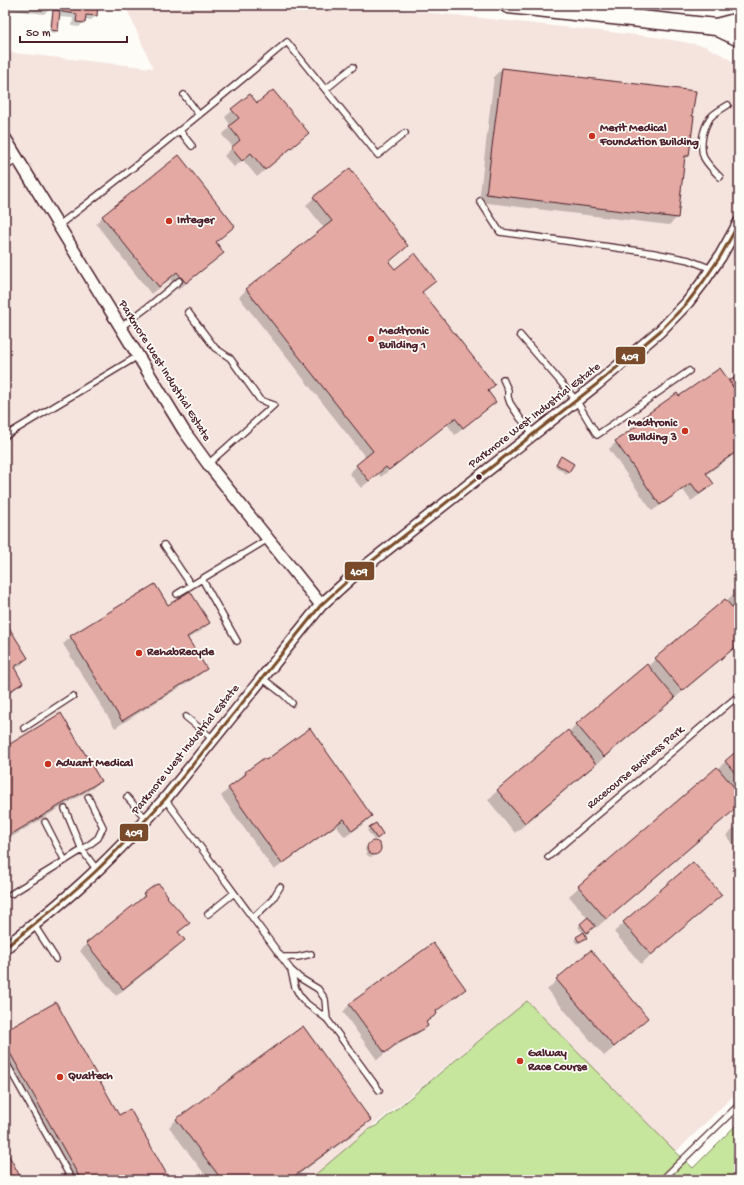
<svg xmlns="http://www.w3.org/2000/svg" width="744" height="1185" font-family="'Gochi Hand',sans-serif">
	<rect width="100%" height="100%" fill="#fdfcf7"/>
	<filter id="ink" filterUnits="userSpaceOnUse"><feTurbulence type="fractalNoise" baseFrequency=".025" numOctaves="2"/><feDisplacementMap in="SourceGraphic" scale="8" xChannelSelector="R" yChannelSelector="G"/><feConvolveMatrix kernelMatrix="1 2 1 2 8 2 1 2 1" color-interpolation-filters="sRGB"/></filter>
	<g filter="url(#ink)">
		<path fill="#f5e3de" d="M125,5H359L655,37L705,46L726,57L739,66V1090L676,1152L527,1001L369,1129L309,1180H5V52L153,68Z
			M647,5H703L689,7Z"/>
		<path fill="#c6e59d" stroke="#888264" d="M527,1001L676,1152L693,1168L739,1122V1180H309L369,1129L376,1126Z"/>
		<path fill="#0003" d="M12,5H49V9L44,14L11,10Z
			M59,5H97L96,16L91,20H84V22L79,27L72,26L73,18L59,17L57,30L55,33L49,32L52,13L54,11L59,12Z
			M502,69L691,117L689,156L684,160L677,218L669,225L479,202L494,76Z
			M249,96L257,104L308,133L257,177L243,160L234,167L224,156L233,147L222,135L231,126L225,117Z
			M349,170L407,246L388,263L394,270L435,280L421,293L487,392L495,402L487,409L455,435L447,424L381,477L378,474L361,488L349,473L366,458L239,297L246,290L324,228L306,205L314,198Z
			M103,216L234,226L215,243L223,253L215,260L178,290L170,279L151,294L96,224Z
			M739,377V451L706,475L712,484L705,491L691,501L683,490L652,511L609,449L616,442L638,427L636,425L644,418L679,398L729,383Z
			M559,459L573,464L566,474L555,466Z
			M739,589V644L515,833L488,800L498,790L569,732L576,724L648,667L655,659L725,600L726,601Z
			M167,606L208,623L201,631L187,639L205,669L198,676L115,728L63,644L71,637Z
			M5,623L27,658L20,666L14,669L22,683L14,690L5,696Z
			M5,748L100,781L93,788L5,841Z
			M739,750V805L596,928L594,926L584,934L586,938L577,944L574,940L583,933L578,927L588,919L569,896L579,887Z
			M264,760L371,816L364,824L345,837L336,826L274,870L221,796L245,773Z
			M375,824L380,836L374,840L367,830Z
			M739,824V851L726,836Z
			M375,842L378,844L379,850L374,856L370,857L367,855L365,849L371,843Z
			M144,895L166,897L188,923L178,933L184,940L176,948L116,996L80,951L87,944L138,903L137,902Z
			M720,895L710,905L641,964L614,932L624,923Z
			M557,980L647,1018L637,1028L604,1056L547,990Z
			M465,989L458,996L435,1012L436,1013L426,1023L427,1025L419,1033L392,1048L377,1060L343,1012L350,1004Z
			M5,1032L119,1116L169,1180H69L5,1065Z
			M177,1119L370,1120L363,1127L291,1180H209L169,1127Z"/>
		<path fill="#e3a9a2" stroke="#4a1f2b" d="M16,5H50L49,9Z
			M63,5H98L97,16L86,15L85,23L76,22L77,14L62,12Z
			M53,10L60,11L58,31L51,30Z
			M502,68L696,91L692,116H694L689,156H685L678,218L486,194Z
			M273,90L309,133L265,170L251,153L242,161L231,148L240,140L229,126L239,118L231,109L250,94L257,103Z
			M179,155L235,226L216,242L224,253L186,283L177,272L159,287L102,216Z
			M350,168L408,246L389,262L395,269L415,253L436,281L422,292L495,385L488,391L496,402L463,428L455,418L389,470L386,467L369,481L356,465L373,451L246,289L332,221L313,197Z
			M720,368L739,395V450L706,473L714,484L699,494L691,483L660,505L615,441L645,420L643,417L677,393L679,396Z
			M739,375V395L729,381Z
			M561,456L574,464L569,472L556,464Z
			M155,584L168,605L190,591L210,623L187,637L207,669L122,721L70,636Z
			M739,588V599L734,592Z
			M725,599L739,615V644L682,691L655,658Z
			M5,621L28,658L14,667L23,683L5,694Z
			M647,664L675,698L604,757L576,724Z
			M61,713L101,781L5,838V747Z
			M310,728L372,816L352,831L344,819L282,864L228,788L246,774L245,772L264,758L266,760Z
			M568,730L596,764L525,823L497,790Z
			M739,749V778L725,761Z
			M717,767L739,793V806L606,919L578,886Z
			M376,823L383,834L377,839L369,827Z
			M367 848a7 7 0 1 1 14 0a7 7 0 1 1-14 0Z
			M693,862L722,895L651,955L623,922Z
			M158,884L161,886L168,896L167,897L190,923L178,932L185,940L123,989L86,943L145,896L143,894L155,885Z
			M588,917L595,926L587,933L580,924Z
			M584,932L587,938L579,942L576,937Z
			M433,943L466,989L436,1011L437,1014L426,1022L428,1026L424,1029L400,1041L385,1053L349,1004Z
			M591,950L648,1018L614,1047L556,979Z
			M56,1002L119,1115L130,1109L170,1180H81L5,1044V1031Z
			M303,1026L371,1120L289,1180H222L176,1119Z
			M5,1148L22,1180H5Z"/>
		<g fill="none" stroke-linecap="round" stroke-linejoin="round">
			<g stroke="#4a1f2b" stroke-width="8">
				<path id="lane" d="M326,89L353,67
					M184,95L199,115
					M180,131L192,146
					M5,167L18,159
					M720,177C715,172 708,165 704,158C699,146 703,129 710,118C714,113 722,109 728,105
					M480,201L500,232L654,253L689,260L712,269
					M59,225C137,166 212,105 287,42L378,155L405,133
					M188,312L215,348L230,358L260,400L274,405L208,464
					M121,327L149,306L179,281
					M520,335L576,400L597,435L689,371
					M503,379L508,390V397L510,403L520,418L533,433
					M5,436L138,356
					M164,545L191,585
					M202,579L237,641
					M177,594L268,539
					M262,678L283,694L292,703
					M186,717L213,739
					M24,728L73,696
					M127,797L147,820
					M165,799L291,970L300,978L318,989L325,999L327,1019
					M65,809L82,850L98,838L103,827L88,797
					M45,822L65,861
					M548,857L739,695
					M11,894L82,850L97,870
					M208,914L234,893
					M253,918L272,900L280,887
					M34,925L56,959
					M281,957H298L311,954
					M291,970L295,987L300,996L307,1004L327,1019L379,1090
					M5,1061L72,1180
					M662,1180L739,1105"/>
			</g>
			<g stroke="#4a1f2b" stroke-width="14">
				<path id="street" d="M5,138L184,431L208,464L321,605
					M5,948C31,927 58,906 83,883C112,857 139,828 165,799L321,605L353,576L597,384L660,331L687,303L703,282L720,257L739,223"/>
			</g>
			<g stroke="#4a1f2b" stroke-width="19">
				<path id="secondary" d="M508,5L716,27L739,38
					M716,27L739,21"/>
			</g>
			<use href="#lane" stroke="#fdfcf7" stroke-width="5.5"/>
			<use href="#street" stroke="#fdfcf7" stroke-width="11"/>
			<use href="#secondary" stroke="#fdfcf7" stroke-width="16"/>
			<g stroke="#fdfcf7" stroke-width="6">
				<path id="bus-1" d="M5,948C35,923 66,899 95,872C119,849 142,824 165,799L321,605L353,576L597,384L660,331L687,303L703,282L720,257L739,223"/>
			</g>
			<use href="#bus-1" stroke="#7a4b2a" stroke-width="3"/>
		</g>
	</g>
	<g fill="#c8321e" stroke="#fdfcf7" stroke-width="1.5">
		<circle cx="592" cy="136" r="4"/>
		<circle cx="169" cy="221" r="4"/>
		<circle cx="371" cy="339" r="4"/>
		<circle cx="685" cy="431" r="4"/>
		<circle cx="139" cy="653" r="4"/>
		<circle cx="48" cy="764" r="4"/>
		<circle cx="520" cy="1061" r="4"/>
		<circle cx="60" cy="1077" r="4"/>
	</g>
	<circle fill="#4a1f2b" stroke="#fdfcf7" stroke-width="1.5" cx="479" cy="477" r="3.5"/>
	<g text-anchor="middle" dominant-baseline="central" stroke-width="3.5" stroke-linejoin="round" paint-order="stroke">
		<g font-size="12" font-weight="bold" fill="#4a1f2b" stroke="#fdfcf7" text-anchor="start">
			<text x="600" y="129">Merit Medical<tspan x="600" dy="14">Foundation Building</tspan></text>
			<text x="177" y="221">Integer</text>
			<text x="379" y="332">Medtronic<tspan x="379" dy="14">Building 1</tspan></text>
			<text x="677" y="424" text-anchor="end">Medtronic<tspan x="677" dy="14">Building 3</tspan></text>
			<text x="147" y="653">RehabRecycle</text>
			<text x="56" y="764">Advant Medical</text>
			<text x="528" y="1054">Galway<tspan x="528" dy="14">Race Course</tspan></text>
			<text x="68" y="1077">Qualtech</text>
		</g>
		<g font-size="12" fill="#4a1f2b" stroke="#fdfcf7">
			<text transform="translate(164 371) rotate(58)">Parkmore West Industrial Estate</text>
			<text transform="translate(535 416) rotate(-38)">Parkmore West Industrial Estate</text>
			<text transform="translate(186 750) rotate(-51)">Parkmore West Industrial Estate</text>
			<text transform="translate(636 768) rotate(-40)">Racecourse Business Park</text>
		</g>
	</g>
	<g stroke="#fdfcf7" stroke-width="1.5">
		<rect x="615" y="346" width="31" height="19" rx="4" fill="#7a4b2a"/>
		<rect x="344" y="561" width="31" height="20" rx="4" fill="#7a4b2a"/>
		<rect x="119" y="823" width="30" height="19" rx="4" fill="#7a4b2a"/>
	</g>
	<g font-size="11" text-anchor="middle" font-weight="bold" fill="#fff">
		<text x="630" y="360">409</text>
		<text x="359" y="575">409</text>
		<text x="134" y="836">409</text>
	</g>
	<rect width="744" height="1185" fill="none" stroke="#fdfcf7" stroke-width="20"/>
	<rect x="10" y="10" width="724" height="1165" fill="none" stroke="#4a1f2b" stroke-width="1.5" filter="url(#ink)"/>
	<path d="M20 36v6h107v-6" fill="none" stroke="#4a1f2b" stroke-width="2"/>
	<text x="26" y="36" font-size="12" fill="#4a1f2b" stroke="#fdfcf7" stroke-width="3" paint-order="stroke">50 m</text>
</svg>
